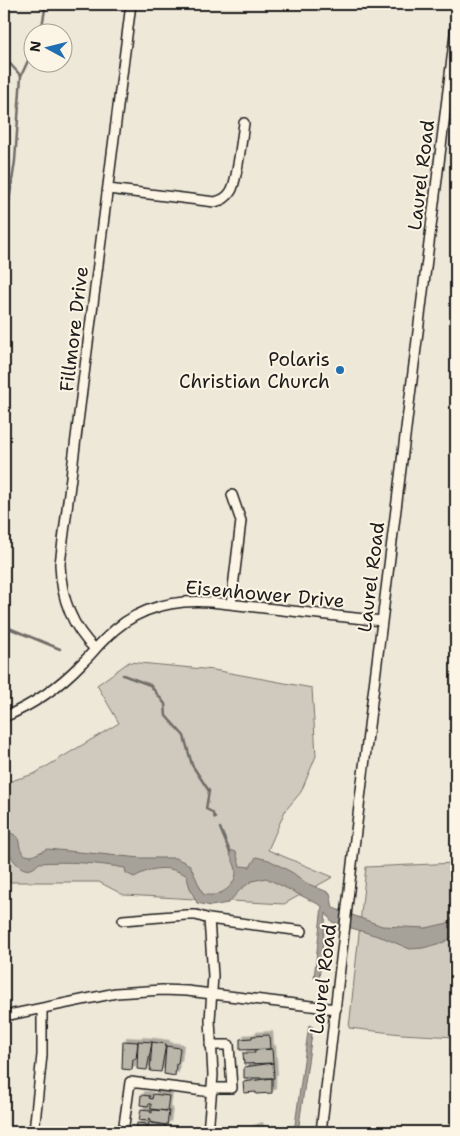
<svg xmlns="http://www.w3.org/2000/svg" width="460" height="1136" font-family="'Shantell Sans',sans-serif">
	<defs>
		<filter id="shadow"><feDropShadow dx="3.5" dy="-3.5" stdDeviation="0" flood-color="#0004"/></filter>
	</defs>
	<rect width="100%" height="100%" fill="#eee8d9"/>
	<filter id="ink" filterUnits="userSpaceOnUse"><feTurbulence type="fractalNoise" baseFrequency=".02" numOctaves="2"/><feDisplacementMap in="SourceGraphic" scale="10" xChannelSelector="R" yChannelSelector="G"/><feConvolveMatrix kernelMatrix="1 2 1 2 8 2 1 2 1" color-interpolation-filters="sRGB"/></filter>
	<g filter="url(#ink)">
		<path fill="#cfcabd" stroke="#76736c" d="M129,662L214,670L312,688L316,756L301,792L285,811L268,850L333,877L284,904L124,895L99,882H4V783L34,774L119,723L97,685Z
			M456,863V1037L401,1034L349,1028L366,867Z"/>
		<path fill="#a7a299" stroke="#6f6c67" d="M4,829L18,837L20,848L25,855L32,856L47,849L141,858H176L190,865L203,894C216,899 236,888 236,872C236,865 230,856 228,849L236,852L240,866L250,867L256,857L269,860L293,873L306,883L330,893L333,908L382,926L426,928L448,923L453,917L456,916V935L444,942L423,948L410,949L384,938L332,922L326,913L319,979L314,978L322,906L266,878L252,881L241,889L228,903L211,906L197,903L190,888L186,875C167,865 153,867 134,877L126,873L125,868C97,863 68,861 39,863C24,882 8,855 4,841C3,838 4,832 4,829Z
			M309,1025L313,1027L298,1132H294Z"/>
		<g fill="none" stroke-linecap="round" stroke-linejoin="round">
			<path stroke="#6f6c67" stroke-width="2.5" d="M41,32L46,4
				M4,57L21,76
				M4,235L15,161L21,76L32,52
				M4,626L60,649
				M123,675L150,685L165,704L166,716L184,736L192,765L209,791L206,809L212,812L215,818
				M220,828L230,852"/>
		</g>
		<path fill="#bab6aa" stroke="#1c1c1c" filter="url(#shadow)" d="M269,1035L270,1049L240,1050V1039L252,1038V1036Z
			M123,1041L138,1042L136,1059H133L132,1070L122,1069Z
			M138,1041L152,1042L147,1070L137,1069Z
			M152,1042L166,1044L161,1072L150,1071Z
			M166,1046L180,1048L178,1064H176L175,1076L164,1074Z
			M272,1049L273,1063L244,1064L243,1053H255V1050Z
			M273,1063L274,1078H244V1067Z
			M272,1078V1093L256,1094V1092L244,1093L243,1082Z
			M153,1094L169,1096L167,1111L151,1109V1104H149L148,1106L140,1105L141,1095L150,1096L149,1098L152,1099Z
			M141,1109L150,1110V1112L152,1113V1110L169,1111L167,1125L151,1123V1119L149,1118L148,1121L139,1120Z
			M149,1122L165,1125L164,1132H136L137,1123L146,1124V1126L148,1127Z
			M259,1126L261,1132H243Z"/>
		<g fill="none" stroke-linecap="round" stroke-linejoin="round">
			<g stroke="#1c1c1c" stroke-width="12">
				<path id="minor" d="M452,4H456
					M108,189L215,202C222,200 227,198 231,191C237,182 242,137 244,123
					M231,604L241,521L232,495
					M95,649C71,626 61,597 60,564L131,4
					M4,717C33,705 60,686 82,663C91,655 97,646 106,638C134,609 171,599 211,602L382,621
					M123,920L186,915H196L209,919
					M4,1016L116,993L162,990L187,991L336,1009
					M210,1045H229L232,1088H212
					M34,1132L42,1055V1009
					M123,1132L130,1082L212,1092
					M208,1132L213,1075L210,1020L213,976L209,919L302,931
					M321,1132L354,847L456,26"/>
			</g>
			<use href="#minor" stroke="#fcf5e5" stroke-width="9"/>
		</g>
	</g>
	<circle fill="#1f6fb2" stroke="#fcf5e5" stroke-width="2" cx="340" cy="370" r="5"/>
	<g text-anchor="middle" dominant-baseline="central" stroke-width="4" stroke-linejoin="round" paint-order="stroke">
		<g font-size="19" fill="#1c1c1c" stroke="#fcf5e5">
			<text transform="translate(421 175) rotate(-83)">Laurel Road</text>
			<text transform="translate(74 329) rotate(-83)">Fillmore Drive</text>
			<text transform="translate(371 577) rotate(-83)">Laurel Road</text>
			<text transform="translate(265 594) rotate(5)">Eisenhower Drive</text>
			<text transform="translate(323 979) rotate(-83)">Laurel Road</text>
		</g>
		<g font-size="19" fill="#1c1c1c" stroke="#fcf5e5" text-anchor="end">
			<text x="330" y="359">Polaris<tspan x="330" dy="22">Christian Church</tspan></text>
		</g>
	</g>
	<rect width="460" height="1136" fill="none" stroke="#fcf5e5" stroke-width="20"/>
	<rect x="10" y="10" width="440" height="1116" fill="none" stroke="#1c1c1c" stroke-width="2" filter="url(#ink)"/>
	<g transform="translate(48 48) rotate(277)"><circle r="24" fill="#fcf5e5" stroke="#a29e95"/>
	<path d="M0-4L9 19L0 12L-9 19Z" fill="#1f6fb2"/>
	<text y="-8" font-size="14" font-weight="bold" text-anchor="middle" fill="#1c1c1c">N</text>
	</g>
</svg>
